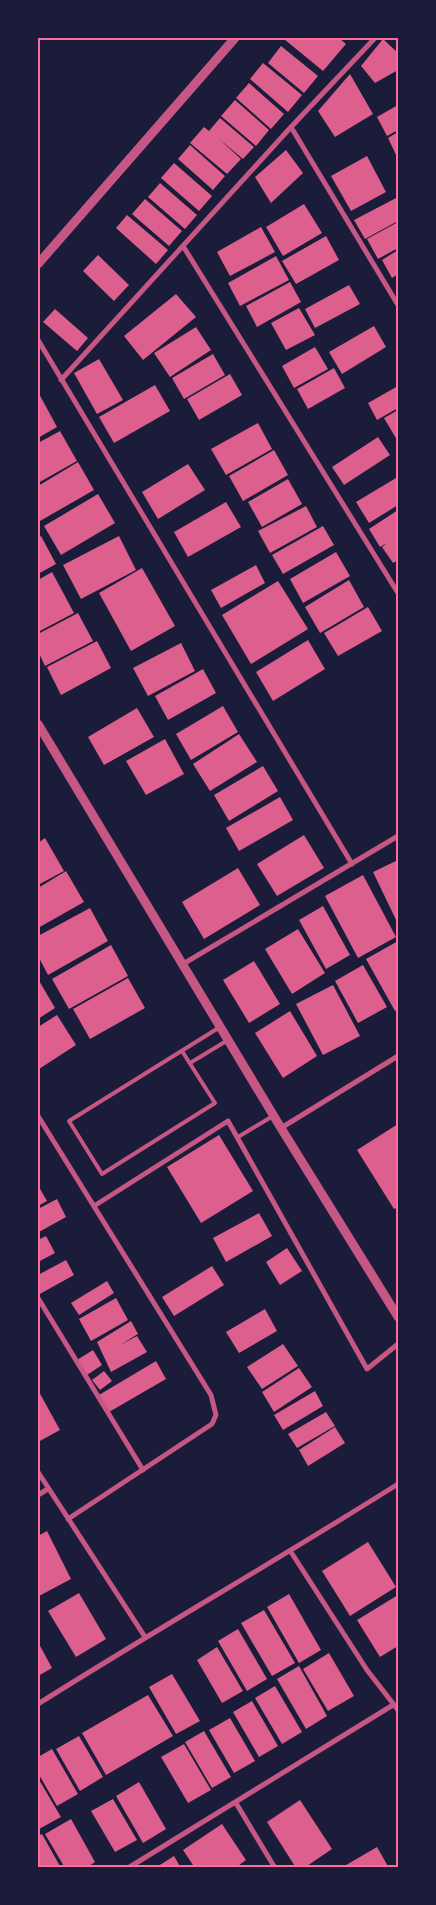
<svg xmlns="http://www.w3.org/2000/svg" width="436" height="1905" font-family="Spectral,serif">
	<rect width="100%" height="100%" fill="#1b1b3a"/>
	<path fill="#dd5f8e" d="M285,38H339L346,44L323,71L284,39Z
		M383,39L398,53V70L375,83L361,66Z
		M281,46L318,76L304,93L268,63Z
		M263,63L302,95L288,112L250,79Z
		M350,74L373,114L335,137L318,111Z
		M249,83L284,114L271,129L236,98Z
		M235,100L269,130L256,146L221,116Z
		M398,105V130L387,136L377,117Z
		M220,118L254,147L243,159L218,138L241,159L227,174L190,143L204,127L209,131Z
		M398,132V159L388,138Z
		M190,145L225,176L213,190L178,159Z
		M286,150L303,173L271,203L255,177Z
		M367,156L386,192L351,211L331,176Z
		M174,163L212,196L199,211L161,178Z
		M160,183L197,215L185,229L148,197Z
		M398,197V221L365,239L354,220Z
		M145,199L182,231L169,246L132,214Z
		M304,204L322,233L283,256L266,227Z
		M127,215L168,250L156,264L116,228Z
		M398,222V248L378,259L367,239Z
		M261,227L275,252L230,276L217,252Z
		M326,236L339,260L296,284L282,261Z
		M398,250V274L392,278L382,260Z
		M98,255L129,285L114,301L83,271Z
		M276,256L289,280L240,306L228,283Z
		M290,282L301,302L257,327L246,306Z
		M349,285L360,304L315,328L305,309Z
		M176,294L196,317L143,360L124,336Z
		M299,308L315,335L286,350L271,323Z
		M55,309L88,338L77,351L43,322Z
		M374,326L386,347L342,374L329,352Z
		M196,327L211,350L170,377L154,353Z
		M315,347L328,369L294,388L282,366Z
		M213,354L225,375L184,399L172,378Z
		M99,359L123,400L97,414L74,373Z
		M334,368L345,388L308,409L297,389Z
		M230,374L242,395L199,420L187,399Z
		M155,385L170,411L114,443L99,417Z
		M398,386V408L377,420L368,403Z
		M38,392L57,427L38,438Z
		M398,410V439L397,440L384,418Z
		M258,423L272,449L226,475L211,449Z
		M60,431L77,461L38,483V443Z
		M378,437L390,455L344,485L332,467Z
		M274,450L288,475L243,501L229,476Z
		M78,462L94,490L40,521L38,516V486Z
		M188,464L205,490L158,519L142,492Z
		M396,478L398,481V505L369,523L356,502Z
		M288,479L302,504L262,527L248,502Z
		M98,494L115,523L61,555L44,526Z
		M226,502L241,527L188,557L174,532Z
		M306,506L317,527L270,553L258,531Z
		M398,510V560L393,563L382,547L387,543L380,547L369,529Z
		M323,526L334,545L283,574L272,555Z
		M41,536L56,564L38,574V538Z
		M119,536L136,570L81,599L63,565Z
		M336,552L350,576L303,603L290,579Z
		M256,565L265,583L221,608L211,590Z
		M142,568L175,626L131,651L99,593Z
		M52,572L74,613L38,632V580Z
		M349,580L364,607L320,633L305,607Z
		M278,581L308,629L251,664L222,615Z
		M368,607L382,631L338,656L324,633Z
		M78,613L93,641L45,666L38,651V634Z
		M308,640L325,669L273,701L256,672Z
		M97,641L111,668L61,695L47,667Z
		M181,643L195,671L148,696L133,668Z
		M203,669L216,693L168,720L155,696Z
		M223,706L238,732L191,760L176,734Z
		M137,708L154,737L104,765L88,737Z
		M239,734L257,762L210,791L193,764Z
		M165,739L184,774L146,795L126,761Z
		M263,766L278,791L229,821L214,795Z
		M280,797L293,820L239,851L226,828Z
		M304,835L324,868L277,896L257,864Z
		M45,838L64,871L38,885V843Z
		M398,860V924L373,872Z
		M238,868L260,905L204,939L182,902Z
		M66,871L84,902L38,928V888Z
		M363,875L396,937L358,958L325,896Z
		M323,906L350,955L326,969L299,920Z
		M90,908L108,941L48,975L38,956V936Z
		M298,929L325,973L292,994L265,949Z
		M398,941V1009L395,1011L366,959Z
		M111,945L128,976L69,1009L52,979Z
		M254,961L280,1004L249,1023L223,980Z
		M363,965L387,1007L358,1023L335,981Z
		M128,978L145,1008L90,1039L73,1009Z
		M38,979L55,1008L38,1019Z
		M333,985L360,1036L323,1055L296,1004Z
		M290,1011L317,1056L283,1078L255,1033Z
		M57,1015L76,1045L39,1069L38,1066V1027Z
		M398,1124V1207L394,1209L357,1150Z
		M219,1135L253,1191L201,1223L167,1167Z
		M39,1187L47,1201L38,1206V1188Z
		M57,1199L66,1217L39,1232L38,1209Z
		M259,1213L272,1236L226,1262L213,1238Z
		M46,1236L55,1253L38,1262V1240Z
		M287,1248L302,1271L280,1285L266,1262Z
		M66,1260L74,1275L38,1295V1275Z
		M212,1266L224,1285L174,1316L162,1297Z
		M107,1281L114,1293L79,1315L71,1303Z
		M116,1298L128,1320L91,1341L79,1319Z
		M265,1309L277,1331L239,1353L226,1332Z
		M131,1321L138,1334L120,1345L137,1336L147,1352L111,1372L97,1342Z
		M283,1344L298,1366L262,1389L247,1367Z
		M93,1350L102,1365L87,1375L77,1360Z
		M156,1361L166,1379L109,1412L99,1395Z
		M299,1368L312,1387L274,1412L262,1392Z
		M104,1371L112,1381L100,1390L92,1380Z
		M38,1390L60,1430L38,1442Z
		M315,1391L323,1406L283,1430L274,1415Z
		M326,1412L335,1426L297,1448L288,1434Z
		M335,1427L345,1443L308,1466L299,1450Z
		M47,1531L71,1579L39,1596L38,1593V1536Z
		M368,1542L396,1587L350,1616L322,1571Z
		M79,1593L106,1639L76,1657L48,1611Z
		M289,1594L321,1650L299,1663L267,1607Z
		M398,1595V1646L380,1657L357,1620Z
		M264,1610L295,1663L272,1676L241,1623Z
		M238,1629L267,1679L247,1691L218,1641Z
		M38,1642L52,1668L38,1676Z
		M217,1647L243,1691L222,1703L197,1660Z
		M329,1653L354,1696L328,1711L303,1669Z
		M299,1666L327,1716L306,1729L277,1679Z
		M172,1674L200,1721L176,1734L149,1687Z
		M275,1686L302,1732L282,1744L255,1698Z
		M148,1695L173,1736L106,1775L82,1733Z
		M252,1701L278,1746L259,1757L233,1712Z
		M230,1718L255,1761L234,1773L209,1730Z
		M204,1731L231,1777L212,1788L185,1742Z
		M79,1736L103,1777L80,1791L56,1749Z
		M184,1744L211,1790L188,1803L161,1757Z
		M52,1749L78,1794L57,1806L38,1773V1757Z
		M38,1778L61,1817L39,1829L38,1827Z
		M139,1782L166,1829L143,1843L116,1796Z
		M113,1799L137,1840L115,1852L91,1811Z
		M300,1800L332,1849L304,1868H296L267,1822Z
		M71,1819L95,1862L86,1868H65L45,1834Z
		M222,1824L246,1860L235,1868H195L183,1850Z
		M42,1834L61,1868H38V1836Z
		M377,1847L389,1868H341Z
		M174,1856L181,1868H155Z"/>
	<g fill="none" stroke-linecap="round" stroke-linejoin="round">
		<path stroke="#c65784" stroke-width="4" d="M182,1051L215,1103L102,1174L69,1121L220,1027
			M190,1063L228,1040
			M238,1137L273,1116"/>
		<path stroke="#c65784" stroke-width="5" d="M291,127L398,305
			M183,246L398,593
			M38,340L352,864
			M61,380L291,127L375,38
			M183,964L398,836
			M38,1116L211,1395L216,1415L212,1424L68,1519
			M281,1128L398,1056
			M94,1206L228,1121L367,1369L398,1344
			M38,1298L143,1470
			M38,1472L145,1637
			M38,1495L48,1489
			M291,1552L367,1670L398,1710
			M38,1704C157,1629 279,1559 398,1484
			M236,1803L275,1868
			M128,1868L393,1705"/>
		<path stroke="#c65784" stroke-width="9" d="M38,264L235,38
			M38,724L281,1128L398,1317"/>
	</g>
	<rect width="436" height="1905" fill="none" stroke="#1b1b3a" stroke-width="78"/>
	<rect x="39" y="39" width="358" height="1827" fill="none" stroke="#ff6b9d" stroke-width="2"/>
</svg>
